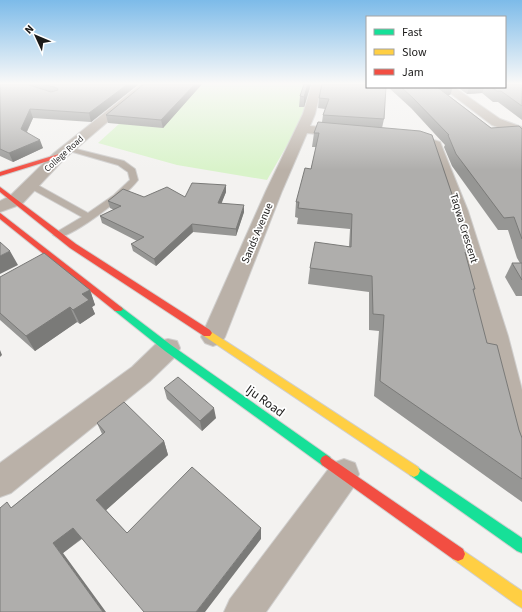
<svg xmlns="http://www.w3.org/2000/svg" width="522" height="612" font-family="'Source Sans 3',sans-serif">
	<rect width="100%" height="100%" fill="#f3f2f0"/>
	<path fill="#d9f3ca" d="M163,84H330L309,107L267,180L177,165L98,143Z"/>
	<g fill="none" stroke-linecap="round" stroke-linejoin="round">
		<g stroke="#d0cfce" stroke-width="2">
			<path id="lane" d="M68,147L124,161L135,169L138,180C125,197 78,233 58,238L53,235L55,233L82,217L28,187V183H34L88,213L114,195L130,180L128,172L118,165L66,150V148Z"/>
		</g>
		<g stroke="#d0cfce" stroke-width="2">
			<path id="street" d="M141,84H152L64,159L22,204L0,212V201L10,196L54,153Z
				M312,84H322L315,114L310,126L344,129L349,130L351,133L349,136L344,137L307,133L282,191L225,337L221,343L213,346L205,343L201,337L266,191L303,114Z
				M442,87H454L500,119L522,127V136L492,125Z
				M406,134L418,135L440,142L468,211L508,336L522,390V457L512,454L508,444C486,344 462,245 429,148L416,143L401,141L399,138L401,135Z
				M168,339L177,341L180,348L177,355L150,381L11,493L0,497V463L132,367L159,341Z
				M344,459L355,463L359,474L355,485L266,612H224L230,599L333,463Z"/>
		</g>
		<g stroke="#d0cfce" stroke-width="2">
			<path id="fast" d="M118,306L121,307L171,345L330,457L332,461L330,465L326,467L322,465L165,351L115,311L113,309L115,307Z
				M414,465L522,538V553L517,551L410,475L408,471L410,467Z"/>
		</g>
		<g stroke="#d0cfce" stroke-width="2">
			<path id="slow" d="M207,329L418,467L420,471L418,475L414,477L410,475L204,336L202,333L204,330Z
				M458,547L522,591V608L517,605L453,559L451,554L453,549Z"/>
		</g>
		<g stroke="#d0cfce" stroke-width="2">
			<path id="jam" d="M59,154L61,155V157L0,176V172Z
				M0,187L76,244L210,330L212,333L210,336H204L70,248L0,192Z
				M0,213L121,307L123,309L121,311H115L0,219Z
				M326,455L463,549L465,554L463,559L458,561L453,559L322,465L320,461L322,457Z"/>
		</g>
		<use href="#lane" fill="#bab1a8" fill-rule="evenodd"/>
		<use href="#street" fill="#bab1a8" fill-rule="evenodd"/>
		<use href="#fast" fill="#16e098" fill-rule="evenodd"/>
		<use href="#slow" fill="#ffcf43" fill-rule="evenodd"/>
		<use href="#jam" fill="#f24e42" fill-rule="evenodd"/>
	</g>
	<path fill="#969694" d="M0,84H139L91,122L33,118L27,132L43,148L13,162L0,156Z
		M202,84L163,128L108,123L106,115Z
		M311,84L304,107H299L300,96Z
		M322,84L384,119L382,128L468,252L466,256L475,289L473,292L487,343L522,438V502L374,396L379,331L369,330V292L308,284L310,268L349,246L350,229L297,224L298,218L295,217L296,202L311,169L316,147H312L314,133L322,122L323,115L325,109L318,108L319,98Z
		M522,84V120L498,102H493L482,93L467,94L457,87H505Z
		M388,87H453L450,95H448L491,128L522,129V296H516L505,277L512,263H520L517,258L508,230H498L452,166L444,147L445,145L411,108Z
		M226,185V192L221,203L244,212L236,236L193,232L156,266L133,251L131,244L137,241L102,223L100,216L114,210L110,208L108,201L185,197Z
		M0,277L90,290L95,305L92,307L95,314L80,324L77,322L35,351L0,320Z
		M164,388L216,418L202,431L167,399Z
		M97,423L164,441L168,455L106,510L127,533L261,528V539H82L63,553L12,507L102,434Z"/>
	<path fill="#7a7a78" d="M128,84H139L91,122L89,113Z
		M195,84H202L163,128L161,120Z
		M308,84H311L304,107V97Z
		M436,87H453L450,95L434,97Z
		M469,87H484L482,93L467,94Z
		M30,109L33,118L24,137L21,129Z
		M40,140L43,148L13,162L9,153Z
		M226,185V192L219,210L218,203Z
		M244,205V212L236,236V229Z
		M192,224L193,232L156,266L154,259Z
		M10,251L18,265L0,274V256Z
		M90,290L95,305L92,307L95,314L80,324L73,310L82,294Z
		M70,307L77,322L35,351L26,336Z
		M0,350L2,355L0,357Z
		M214,408L216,418L202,431L200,421Z
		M164,441L168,455L104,512L96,500Z
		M73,528L82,538L63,553L106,612H103L53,543Z
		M261,528V539L205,612H196Z"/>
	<path fill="#afaeac" stroke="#7a7a78" d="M0,84H26L51,92L58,90L57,88L44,84H128L89,113L30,109L21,129L40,140L9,153L0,149Z
		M144,84H195L161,120L106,115Z
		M304,84H308L304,97L300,96Z
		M322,84H367V87H386L384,119L323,115L329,99L319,98Z
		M505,84H522V106L501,91H497L491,87H505Z
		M401,87H437L491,128L519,126L522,129V239L514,217L504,218L456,154L448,135H449L413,98Z
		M318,122L420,131L432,135L463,227L468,252H465L475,289H473L487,343L497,345L519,430L522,438V479L380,381L384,315L373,314L372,276L310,268L315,242L351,247L352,214L298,208L299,202H296L305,168L311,169L319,133H314Z
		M192,183L226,185L218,203L244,205L236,229L192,224L154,259L131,244L144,237L100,216L121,206L108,201L123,189L144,197L167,187L185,197Z
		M0,242L10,251L0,256Z
		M44,253L90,290L82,294L89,300L73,310L70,307L26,336L0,313V277Z
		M512,263H522V280Z
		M178,377L214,408L200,421L164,388Z
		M124,402L164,441L96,500L127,533L192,467L261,528L196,612H144L73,528L53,543L103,612H0V508L7,502L11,508L105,432L97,423Z"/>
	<linearGradient id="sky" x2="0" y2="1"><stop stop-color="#7dbbe9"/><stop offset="0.49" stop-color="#faf9f8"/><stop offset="1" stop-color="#faf9f8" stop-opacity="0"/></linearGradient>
	<rect width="522" height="170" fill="url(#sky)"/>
	<g text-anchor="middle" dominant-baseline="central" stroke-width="3.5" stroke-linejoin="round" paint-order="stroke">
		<g font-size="9" fill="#1b1a19" stroke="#fff">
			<text transform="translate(64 154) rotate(-42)">College Road</text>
		</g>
		<g font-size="11" fill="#1b1a19" stroke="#fff">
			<text transform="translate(464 228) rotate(73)">Taqwa Crescent</text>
			<text transform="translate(257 233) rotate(-67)">Sands Avenue</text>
		</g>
		<g font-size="13" fill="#1b1a19" stroke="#fff">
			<text transform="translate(265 401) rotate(36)">Iju Road</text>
		</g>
	</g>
	<rect x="366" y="16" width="140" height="72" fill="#ffffff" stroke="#a4a3a3"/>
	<rect x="374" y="29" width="20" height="6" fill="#16e098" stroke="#a4a3a3"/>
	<text x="402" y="36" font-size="12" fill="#1b1a19">Fast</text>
	<rect x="374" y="49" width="20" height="6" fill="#ffcf43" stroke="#a4a3a3"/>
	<text x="402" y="56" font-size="12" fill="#1b1a19">Slow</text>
	<rect x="374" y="69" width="20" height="6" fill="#f24e42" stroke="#a4a3a3"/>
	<text x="402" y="76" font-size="12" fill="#1b1a19">Jam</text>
	<g transform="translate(36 36) rotate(314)" stroke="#ffffff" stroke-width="3" paint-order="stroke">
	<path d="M0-3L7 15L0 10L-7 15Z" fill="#1b1a19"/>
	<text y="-6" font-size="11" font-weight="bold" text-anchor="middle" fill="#1b1a19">N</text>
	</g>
</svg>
